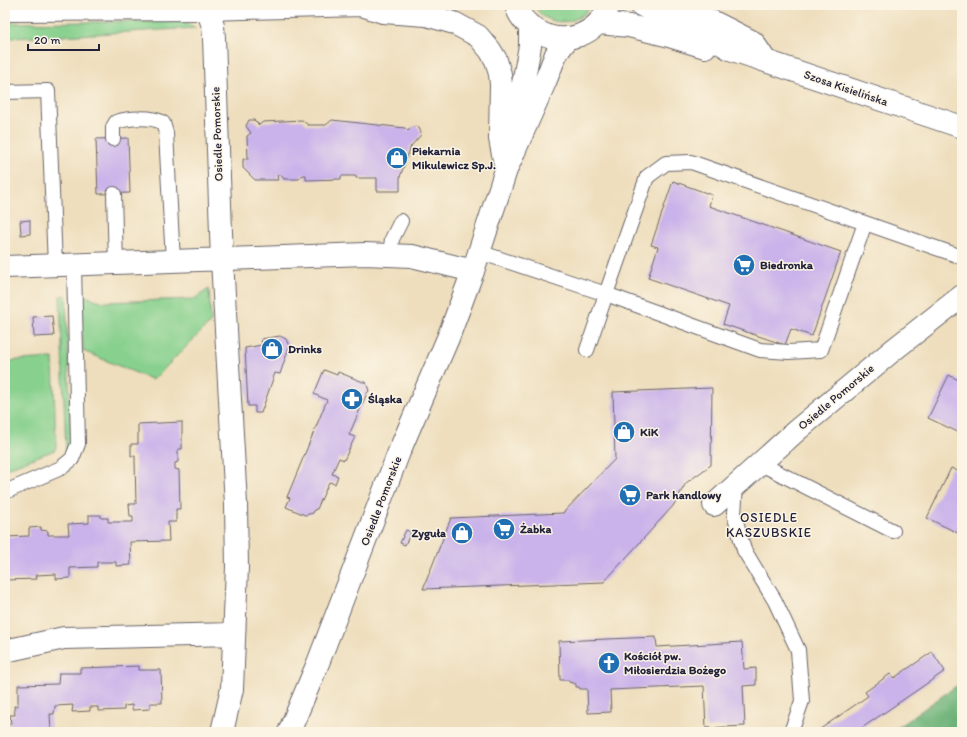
<svg xmlns="http://www.w3.org/2000/svg" width="967" height="737" font-family="Itim,sans-serif">
	<rect width="100%" height="100%" fill="#fcf5e5"/>
	<filter id="ink" filterUnits="userSpaceOnUse"><feTurbulence type="fractalNoise" baseFrequency=".025" numOctaves="2"/><feDisplacementMap in="SourceGraphic" scale="8" xChannelSelector="R" yChannelSelector="G"/><feConvolveMatrix kernelMatrix="1 2 1 2 8 2 1 2 1" color-interpolation-filters="sRGB"/></filter>
	<filter id="wash" filterUnits="userSpaceOnUse"><feTurbulence type="fractalNoise" baseFrequency=".012" numOctaves="4" result="noise"/><feDisplacementMap in="SourceGraphic" scale="16" xChannelSelector="R" yChannelSelector="G"/><feGaussianBlur stdDeviation="0.9" result="paint"/><feColorMatrix in="noise" values="0 0 0 0 0 0 0 0 0 0 0 0 0 0 0 0 0 1.4 0 .05"/><feComposite in="paint" operator="in"/></filter>
	<g filter="url(#wash)">
		<rect width="100%" height="100%" fill="#eedebd"/>
		<path fill="#87d08d" stroke="#547964" d="M534,5H591C579,27 545,28 534,5Z
			M176,21L185,22L196,28L43,37L5,38V23Z
			M209,289L211,322L153,380L83,351L81,295L104,302L194,299Z
			M66,295L71,438L70,448L66,452L60,296Z
			M53,358L56,446L55,450L5,469V361Z"/>
		<path fill="#6db278" stroke="#486a5a" d="M962,682V732H891Z"/>
		<g id="blocks">
			<path fill="#cab3ea" d="M249,120H254L259,125L263,122L302,120L308,125H326L332,120L405,128L408,131L411,128L416,126L419,128L421,132L420,136L411,146L400,177V191H377V178H356V176H341V179L306,180V175H303L299,179H284L281,175H277L278,180H255L243,168V159H248L247,136L251,133L246,126Z
				M128,138L130,193L98,194L96,139Z
				M673,181L712,195L709,206L841,252L812,336L791,329L785,345L723,324L729,306L648,278L658,247L651,245Z
				M30,220V234L21,235L20,221Z
				M52,316L54,336L34,337L33,317Z
				M280,336L286,339L289,346L288,350L280,374L275,373L261,413H255V406H248L245,348L262,345L261,339Z
				M324,370L337,375L338,372L363,382H366L369,391L367,393L349,435L355,437L344,460L339,458L332,474L338,476L335,484L329,482L317,509H315L313,513L305,515L286,507L290,498L287,497L327,400L314,394Z
				M949,375L962,382V434L928,418Z
				M712,388L711,465L686,483L673,506L604,582L423,589L451,518L563,513L615,459L613,392Z
				M182,422V449H178V462L175,463V469L179,470L180,509H176V522H168L169,541L130,542L131,565L116,566V562H97V567L70,568V578L56,579V574L36,575L37,579L5,580V537L29,536V528L41,527V530L48,531V535H69L68,524L89,523V515H101V518H108V522H133V516H130L129,504H136L135,460V456H131V444H138V424Z
				M951,468L962,473V535L927,518Z
				M406,530L411,532L405,545L400,543Z
				M656,637L657,647L742,642L744,669L756,668V685L743,686L745,726L706,728L704,686L610,690L611,712L588,713L587,689H580L579,687H576V684L569,682V680H560L559,641Z
				M932,652L945,671L856,732H816L868,696L865,692L890,674L894,678Z
				M139,666V670H161L162,703H150V709L132,710V705L124,706V710L98,711V707H90V711L72,712L73,705L55,706L54,714H50L51,732H7L6,724H11L10,715H15L14,706H18V685L58,684L59,673H80V668Z"/>
		</g>
	</g>
	<g filter="url(#ink)">
		<use href="#blocks" fill-opacity="0" stroke="#696468" stroke-width="1"/>
		<g fill="none" stroke-linecap="round" stroke-linejoin="round">
			<g stroke="#696468" stroke-width="16">
				<path id="lane" d="M5,92L48,91L55,266
					M113,139V127L116,122C128,118 152,116 163,123L166,133L173,261
					M114,194L116,264
					M479,252L606,294L647,177L666,163L691,162L962,257
					M390,254L392,239L401,221
					M587,350L606,294L760,350L789,352L821,350L865,223
					M759,463L893,531
					M736,485L734,514L744,550L775,601L798,650L802,701L791,732
					M5,492L61,468L72,459L78,444L74,265"/>
			</g>
			<g stroke="#696468" stroke-width="24">
				<path id="street" d="M207,9L213,26L214,38L222,260L236,504L237,567L232,689L222,732
					M5,267L365,254L412,256L473,271
					M714,505L796,431L892,351L962,296
					M5,651L64,638L234,634"/>
			</g>
			<g stroke="#696468" stroke-width="24">
				<path id="secondary" d="M516,5C519,17 526,24 536,30C564,48 598,35 609,5
					M641,5C670,20 702,30 730,49L962,127
					M680,5L753,42L763,57
					M5,10L207,9L362,5L383,12L426,15L454,23L478,36L490,50L496,60L500,74L501,85L500,139L506,170
					M599,23L629,26L666,35L705,47
					M514,132L530,46V27
					M289,732L318,663L399,452L448,338L473,271L506,170L545,82L556,54L568,38"/>
			</g>
			<use href="#lane" stroke="#fff" stroke-width="14"/>
			<use href="#street" stroke="#fff" stroke-width="22"/>
			<use href="#secondary" stroke="#fff" stroke-width="22"/>
		</g>
	</g>
	<defs>
		<g id="shop-disc" transform="scale(1.15)"><circle r="9.5" fill="#1f6fb2" stroke="#fcf5e5"/><path d="M-5-2.5h2.3a2.7 3.5 0 0 1 5.4 0H5L5.5 6h-11ZM-1.5-2.5h3a1.5 2.3 0 0 0-3 0Z" fill="#fff"/></g>
		<g id="supermarket-disc" transform="scale(1.15)"><circle r="9.5" fill="#1f6fb2" stroke="#fcf5e5"/><path d="M-6-5.5h2.5l.6 2H6L4.5 2H-2.5L-4.4-4H-6ZM-1.5 3.2a1.3 1.3 0 1 0 .1 0ZM3 3.2a1.3 1.3 0 1 0 .1 0Z" fill="#fff"/></g>
		<g id="pharmacy-disc" transform="scale(1.15)"><circle r="9.5" fill="#1f6fb2" stroke="#fcf5e5"/><path d="M-2-6h4v4h4v4h-4v4h-4v-4h-4v-4h4Z" fill="#fff"/></g>
		<g id="church-disc" transform="scale(1.15)"><circle r="9.5" fill="#1f6fb2" stroke="#fcf5e5"/><path d="M-1.2-6h2.4v3.5h3.3v2.4h-3.3V6h-2.4V-.1h-3.3v-2.4h3.3Z" fill="#fff"/></g>
	</defs>
	<g fill-rule="evenodd">
		<use href="#shop-disc" x="397" y="158"/>
		<use href="#supermarket-disc" x="744" y="265"/>
		<use href="#shop-disc" x="272" y="349"/>
		<use href="#pharmacy-disc" x="352" y="399"/>
		<use href="#shop-disc" x="624" y="432"/>
		<use href="#supermarket-disc" x="630" y="495"/>
		<use href="#supermarket-disc" x="504" y="529"/>
		<use href="#shop-disc" x="462" y="533"/>
		<use href="#church-disc" x="609" y="663"/>
	</g>
	<g text-anchor="middle" dominant-baseline="central" stroke-width="3" stroke-linejoin="round" paint-order="stroke">
		<g font-size="12" fill="#22223b" stroke="#fcf5e5">
			<text transform="translate(846 88) rotate(19)">Szosa Kisielińska</text>
			<text transform="translate(217 134) rotate(-92)">Osiedle Pomorskie</text>
			<text transform="translate(836 397) rotate(-40)">Osiedle Pomorskie</text>
			<text transform="translate(381 501) rotate(-69)">Osiedle Pomorskie</text>
		</g>
		<g font-size="12" font-weight="bold" fill="#22223b" stroke="#fcf5e5" text-anchor="start">
			<text x="412" y="151">Piekarnia<tspan x="412" dy="14">Mikulewicz Sp.J.</tspan></text>
			<text x="760" y="265">Biedronka</text>
			<text x="288" y="349">Drinks</text>
			<text x="368" y="399">Śląska</text>
			<text x="640" y="432">KiK</text>
			<text x="646" y="495">Park handlowy</text>
			<text x="520" y="529">Żabka</text>
			<text x="446" y="533" text-anchor="end">Zyguła</text>
			<text x="624" y="656">Kościół pw.<tspan x="624" dy="14">Miłosierdzia Bożego</tspan></text>
		</g>
		<g font-size="13" letter-spacing="1" fill="#22223b" stroke="#fcf5e5">
			<text x="769" y="517">OSIEDLE<tspan x="769" dy="15">KASZUBSKIE</tspan></text>
		</g>
	</g>
	<rect width="967" height="737" fill="none" stroke="#fcf5e5" stroke-width="20"/>
	<path d="M28 44v6h71v-6" fill="none" stroke="#22223b" stroke-width="2"/>
	<text x="34" y="44" font-size="12" fill="#22223b" stroke="#fcf5e5" stroke-width="3" paint-order="stroke">20 m</text>
</svg>
